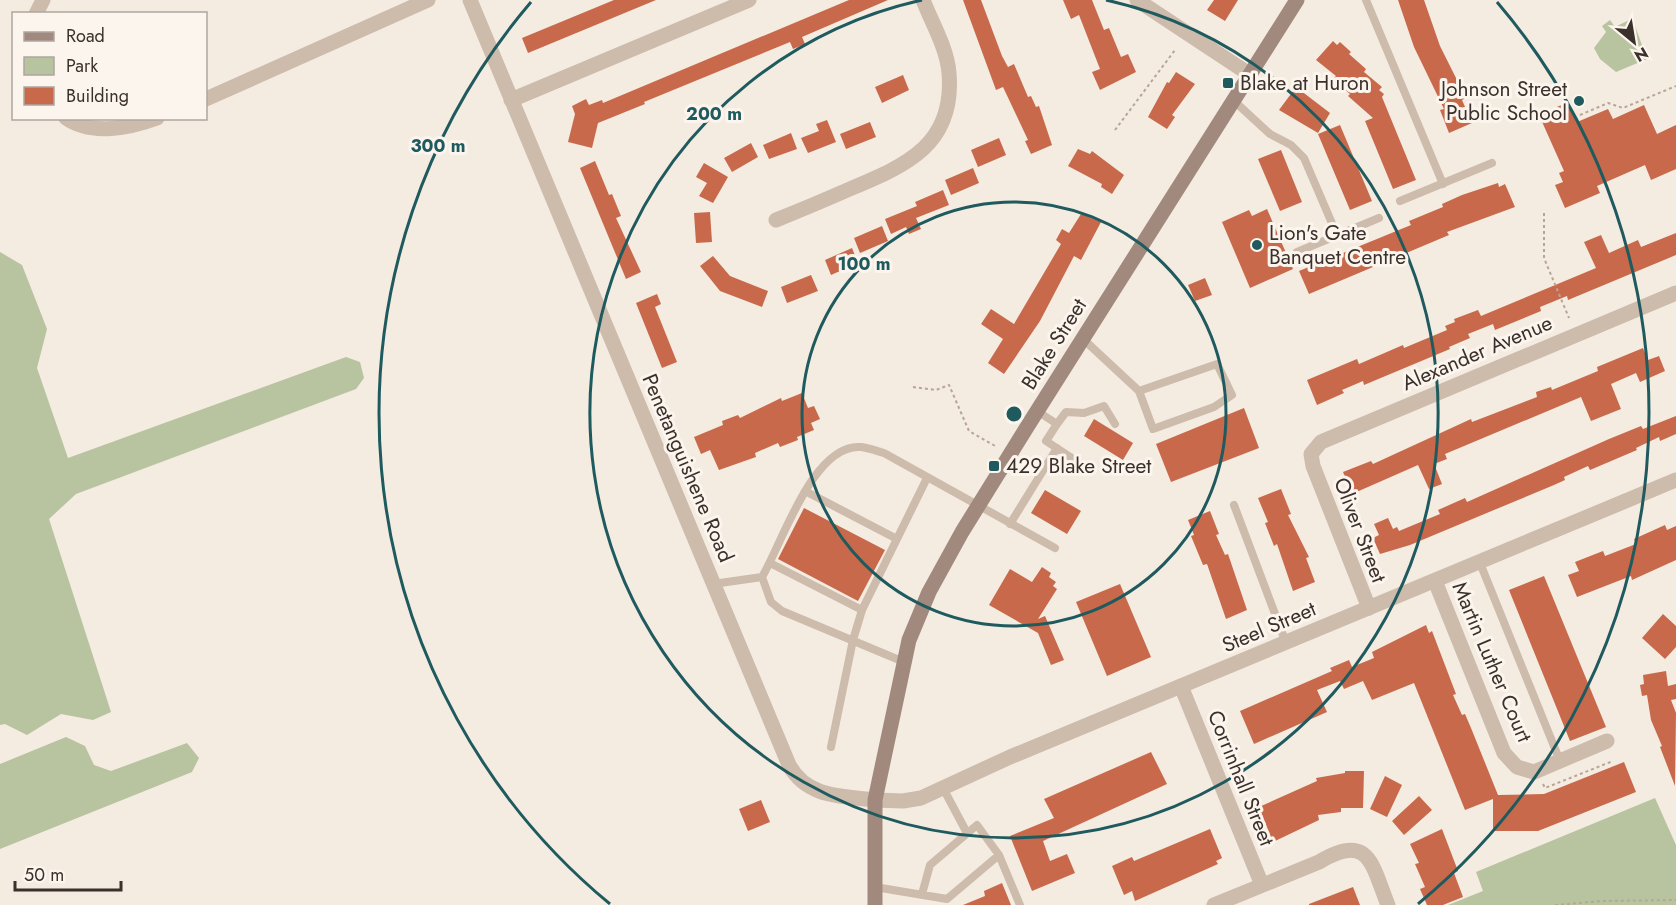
<svg xmlns="http://www.w3.org/2000/svg" width="1676" height="905" font-family="Jost,sans-serif">
	<rect width="100%" height="100%" fill="#f4ebe1"/>
	<path fill="#b8c4a0" d="M1610,20L1615,27L1629,20L1634,23L1647,59L1616,72L1600,59L1594,48L1606,32L1602,26Z
		M0,252L22,265L47,329L37,368L68,458L346,357L360,362L364,378L356,389L76,494L49,519L111,712L93,720L61,714L27,735L5,724L0,725Z
		M66,737L85,746L94,765L111,771L187,743L199,758L192,772L0,849V764Z
		M1655,798L1676,845V905H1448L1483,891L1476,872Z"/>
	<path fill="#c8694b" d="M614,0H656L528,53L522,38Z
		M849,0H888L802,37L805,44L793,49L790,42L644,102L645,104L598,123L592,148L568,142L575,114L572,106L586,99L589,105L602,100L603,103Z
		M963,0H981L1002,56L1008,67L1014,64L1028,97L1031,96L1036,107L1039,106L1052,145L1031,154L1025,141L1028,140L1003,87L996,90Z
		M1063,0H1092L1104,30L1109,28L1121,57L1128,54L1136,72L1100,90L1092,72L1100,69L1079,15L1071,19Z
		M1214,0H1238L1225,21L1207,10Z
		M1398,0H1424L1440,46L1466,98L1462,100L1472,123L1449,133L1440,110L1444,109L1414,47Z
		M1333,41L1337,45L1340,42L1351,52L1349,54L1366,69L1364,72L1382,87L1379,90L1384,94L1382,97L1416,180L1393,189L1365,121L1373,118L1348,96L1350,94L1333,79L1336,76L1316,60Z
		M1176,72L1195,84L1172,115L1175,117L1167,129L1148,117L1167,82L1169,83Z
		M903,75L909,90L882,103L875,87Z
		M1296,87L1330,113L1318,133L1279,110Z
		M1568,102L1577,122L1608,109L1613,119L1644,105L1657,134L1676,125V169L1651,180L1645,165L1597,186L1600,193L1565,208L1555,185L1563,182L1559,173L1564,171L1539,115Z
		M827,120L836,142L808,153L801,138L819,131L816,124Z
		M870,122L876,137L846,149L840,134Z
		M1340,125L1372,201L1350,210L1318,134Z
		M791,133L797,149L769,159L763,145Z
		M999,138L1006,155L978,167L971,150Z
		M751,143L758,157L732,172L724,158Z
		M1078,149L1090,154L1092,151L1124,175L1112,194L1101,187L1102,184L1068,166Z
		M1281,150L1302,202L1280,211L1258,159Z
		M595,161L609,195L612,194L621,216L616,218L641,272L626,279L580,168Z
		M704,163L728,177L713,203L699,196L707,183L696,177Z
		M973,168L979,183L951,195L945,180Z
		M1498,183L1499,187L1505,184L1515,207L1447,232L1449,235L1309,294L1299,271L1411,225L1409,221L1443,207L1442,204L1462,195Z
		M943,190L949,205L916,218L921,229L909,234L906,227L891,234L885,219L917,206L915,202Z
		M1267,209L1293,269L1250,288L1222,222L1249,210L1252,216Z
		M710,212L712,242L696,243L694,213Z
		M1081,214L1101,222L1081,260L1074,256L1040,321L1004,374L988,363L1003,339L981,324L991,309L1014,324L1061,244L1056,240L1062,229L1069,233Z
		M882,226L888,241L860,253L854,238Z
		M1676,233V255L1568,300L1567,296L1540,307L1541,311L1495,330L1493,324L1468,334L1470,338L1449,347L1450,349L1364,385L1363,381L1342,390L1344,393L1317,405L1307,380L1357,359L1359,364L1403,345L1404,348L1447,330L1445,326L1455,322L1454,319L1478,310L1481,316L1596,268L1584,242L1601,235L1609,253L1638,240L1641,247Z
		M852,248L858,263L831,275L825,260Z
		M713,256L730,276L768,291L762,307L720,291L700,266Z
		M811,275L818,291L787,303L781,287Z
		M1205,278L1212,295L1195,301L1188,285Z
		M657,294L661,304L655,307L677,362L662,368L636,303Z
		M1643,348L1648,360L1659,356L1665,371L1640,382L1636,373L1611,384L1621,409L1591,421L1581,397L1445,454L1447,459L1434,464L1442,484L1429,489L1418,465L1352,494L1343,472L1371,461L1373,464L1471,419L1472,422L1537,397L1536,392L1551,387L1552,390L1598,371L1597,367Z
		M802,393L808,408L814,406L820,419L811,423L814,430L797,437L798,440L780,447L778,443L755,453L756,457L719,470L710,450L701,454L694,437L723,425L722,421L738,415L740,418L781,398L782,401Z
		M1244,408L1259,448L1171,482L1156,444Z
		M1676,416V434L1660,441L1659,437L1636,448L1637,450L1590,470L1588,466L1564,477L1565,480L1554,485L1410,545L1380,554L1373,538L1379,535L1374,524L1388,518L1393,529L1397,527L1399,531L1440,514L1438,510L1465,498L1467,502L1609,439L1641,426L1643,429Z
		M1094,419L1133,443L1123,460L1084,436Z
		M1281,489L1291,514L1288,515L1309,557L1306,558L1315,582L1293,591L1277,544L1274,546L1265,523L1268,522L1258,498Z
		M1045,490L1081,511L1067,534L1031,513Z
		M804,508L885,550L858,601L778,559Z
		M1210,511L1219,534L1216,535L1225,555L1228,554L1247,610L1226,619L1207,564L1203,565L1191,536L1194,535L1188,520Z
		M1665,525L1667,530L1676,526V560L1632,580L1631,576L1577,597L1568,575L1579,571L1575,562L1603,551L1605,556L1636,544L1634,539Z
		M1042,567L1051,573L1049,577L1056,582L1053,586L1057,589L1038,619L1045,616L1064,660L1051,665L1038,633L989,605L1010,569L1032,582Z
		M1544,576L1606,727L1570,741L1509,590Z
		M1120,584L1151,657L1107,676L1076,602Z
		M1663,614L1676,626V647L1665,659L1642,638Z
		M1426,625L1429,633L1432,631L1456,694L1453,695L1462,715L1465,714L1471,728L1498,795L1544,794L1624,762L1636,792L1538,831H1493V799L1465,810L1414,683L1372,700L1363,681L1344,689L1340,681L1317,690L1327,712L1254,744L1240,711L1332,671L1330,668L1349,660L1352,667L1374,658L1372,652Z
		M1666,671L1668,686L1676,684V699L1671,700L1676,713L1675,786L1660,747L1662,746L1651,720L1647,695L1642,696L1640,685L1644,684L1643,675Z
		M1151,752L1167,784L1043,841L1050,861L1067,854L1075,873L1032,891L1010,836L1054,818L1044,799Z
		M1345,771H1364L1363,808H1341V812L1318,815L1319,820L1273,842L1259,807L1317,781L1316,778L1345,773Z
		M1385,776L1402,785L1387,817L1370,809Z
		M1419,796L1432,810L1404,835L1392,821Z
		M761,800L770,822L748,831L739,809Z
		M1210,829L1222,858L1216,861L1218,864L1135,901L1132,891L1124,895L1112,866L1132,857L1134,861Z
		M1442,829L1458,871L1454,873L1463,897L1443,905H1427L1420,889L1425,887L1415,864L1419,863L1410,844Z
		M1002,883L1011,905H963L985,896L984,891Z
		M1353,887L1360,905H1309V904Z"/>
	<g fill="none" stroke-linecap="round" stroke-linejoin="round">
		<path stroke="#b9a596" stroke-width="2" stroke-dasharray="3 3" stroke-linecap="butt" d="M1580,115L1608,103L1623,108L1676,86
			M1115,130L1175,50
			M1544,213V258L1569,318
			M913,387L936,390L949,385L969,431L997,447
			M1543,784L1545,788L1613,761
			M1555,905L1602,901L1676,900"/>
		<path stroke="#cdbbac" stroke-width="8" d="M1366,0L1443,184
			M1233,100L1270,134L1291,145L1304,158L1337,235
			M1400,201L1492,163
			M1297,252L1379,218
			M1082,338L1139,391L1217,364L1232,395L1214,407L1153,429L1139,391
			M1037,411L1057,424L1066,412L1084,413L1104,406L1115,424
			M1057,424L1046,441L1090,470
			M805,491L897,539
			M1234,505L1286,643
			M1010,524L1057,448
			M770,563L862,610
			M1480,563L1560,761
			M762,577L771,602L782,611L904,662
			M713,584L762,577C782,544 813,443 861,447C869,448 877,451 884,453L1055,548
			M831,747L853,640L862,610L927,478
			M943,788L967,833
			M875,887L947,899L999,855L1020,905
			M922,894L930,865L977,825L999,855"/>
		<path stroke="#cdbbac" stroke-width="15" d="M470,0L789,765C807,798 842,796 875,800
			M1137,0L1249,74
			M36,14L43,0
			M206,99L428,0
			M511,100L749,0
			M66,118C91,136 130,128 157,118
			M776,220C801,210 827,199 852,188C907,165 955,144 949,73C947,48 932,23 923,0
			M1435,581L1504,753L1517,767L1534,772L1607,741
			M1369,608L1313,466L1311,454L1321,442L1676,293
			M1181,686L1262,885
			M1214,905L1319,862C1370,831 1372,866 1388,905"/>
		<path stroke="#cdbbac" stroke-width="15" d="M875,800L903,801L921,798L1010,757L1676,480"/>
		<path stroke="#a18a7d" stroke-width="15" d="M875,905V800L909,640L929,592L962,532L1027,427L1297,0"/>
	</g>
	<g fill="none" stroke="#1f5a5e" stroke-width="3">
		<circle cx="1014" cy="414" r="212"/>
		<path d="M1106 0A424 424 0 1 1 922 0"/>
		<path d="M610 904A635 635 0 0 1 531 2M1497 2A635 635 0 0 1 1418 904"/>
	</g>
	<g fill="#1f5a5e" stroke="#fbf5ee" stroke-width="2">
		<rect x="1222" y="77" width="12" height="12" rx="3"/>
		<circle cx="1579" cy="101" r="6"/>
		<circle cx="1257" cy="245" r="6"/>
		<rect x="988" y="460" width="12" height="12" rx="3"/>
	</g>
	<g text-anchor="middle" dominant-baseline="central" stroke-width="6" stroke-linejoin="round" paint-order="stroke">
		<g font-size="21" fill="#3b302b" stroke="#fbf5ee" text-anchor="start">
			<text x="1240" y="83">Blake at Huron</text>
			<text x="1567" y="89" text-anchor="end">Johnson Street<tspan x="1567" dy="24">Public School</tspan></text>
			<text x="1269" y="233">Lion's Gate<tspan x="1269" dy="24">Banquet Centre</tspan></text>
			<text x="1006" y="466">429 Blake Street</text>
		</g>
		<g font-size="21" fill="#3b302b" stroke="#fbf5ee">
			<text transform="translate(1054 344) rotate(-58)">Blake Street</text>
			<text transform="translate(1477 353) rotate(-23)">Alexander Avenue</text>
			<text transform="translate(688 468) rotate(67)">Penetanguishene Road</text>
			<text transform="translate(1360 530) rotate(69)">Oliver Street</text>
			<text transform="translate(1269 627) rotate(-23)">Steel Street</text>
			<text transform="translate(1492 662) rotate(67)">Martin Luther Court</text>
			<text transform="translate(1241 778) rotate(68)">Corrinhall Street</text>
		</g>
	</g>
	<circle cx="1014" cy="414" r="9" fill="#1f5a5e" stroke="#fbf5ee" stroke-width="3"/>
	<g font-size="18" text-anchor="middle" font-weight="bold" fill="#1f5a5e" stroke="#fbf5ee" stroke-width="6" stroke-linejoin="round" paint-order="stroke">
		<text x="714" y="120">200 m</text>
		<text x="438" y="152">300 m</text>
		<text x="864" y="270">100 m</text>
	</g>
	<rect x="12" y="12" width="195" height="108" fill="#fbf5ee" stroke="#aea6a0" stroke-width="1.5"/>
	<rect x="24" y="32" width="30" height="9" fill="#a18a7d" stroke="#aea6a0" stroke-width="1.5"/>
	<text x="66" y="42" font-size="18" fill="#3b302b">Road</text>
	<rect x="24" y="57" width="30" height="18" fill="#b8c4a0" stroke="#aea6a0" stroke-width="1.5"/>
	<text x="66" y="72" font-size="18" fill="#3b302b">Park</text>
	<rect x="24" y="87" width="30" height="18" fill="#c8694b" stroke="#aea6a0" stroke-width="1.5"/>
	<text x="66" y="102" font-size="18" fill="#3b302b">Building</text>
	<g transform="translate(1634 42) rotate(150)" stroke="#fbf5ee" stroke-width="4.5" paint-order="stroke">
	<path d="M0-4.5L10 22L0 15L-10 22Z" fill="#3b302b"/>
	<text y="-9" font-size="16" font-weight="bold" text-anchor="middle" fill="#3b302b">N</text>
	</g>
	<path d="M15 881v9h106v-9" fill="none" stroke="#3b302b" stroke-width="3"/>
	<text x="24" y="881" font-size="18" fill="#3b302b" stroke="#fbf5ee" stroke-width="4.5" paint-order="stroke">50 m</text>
</svg>
